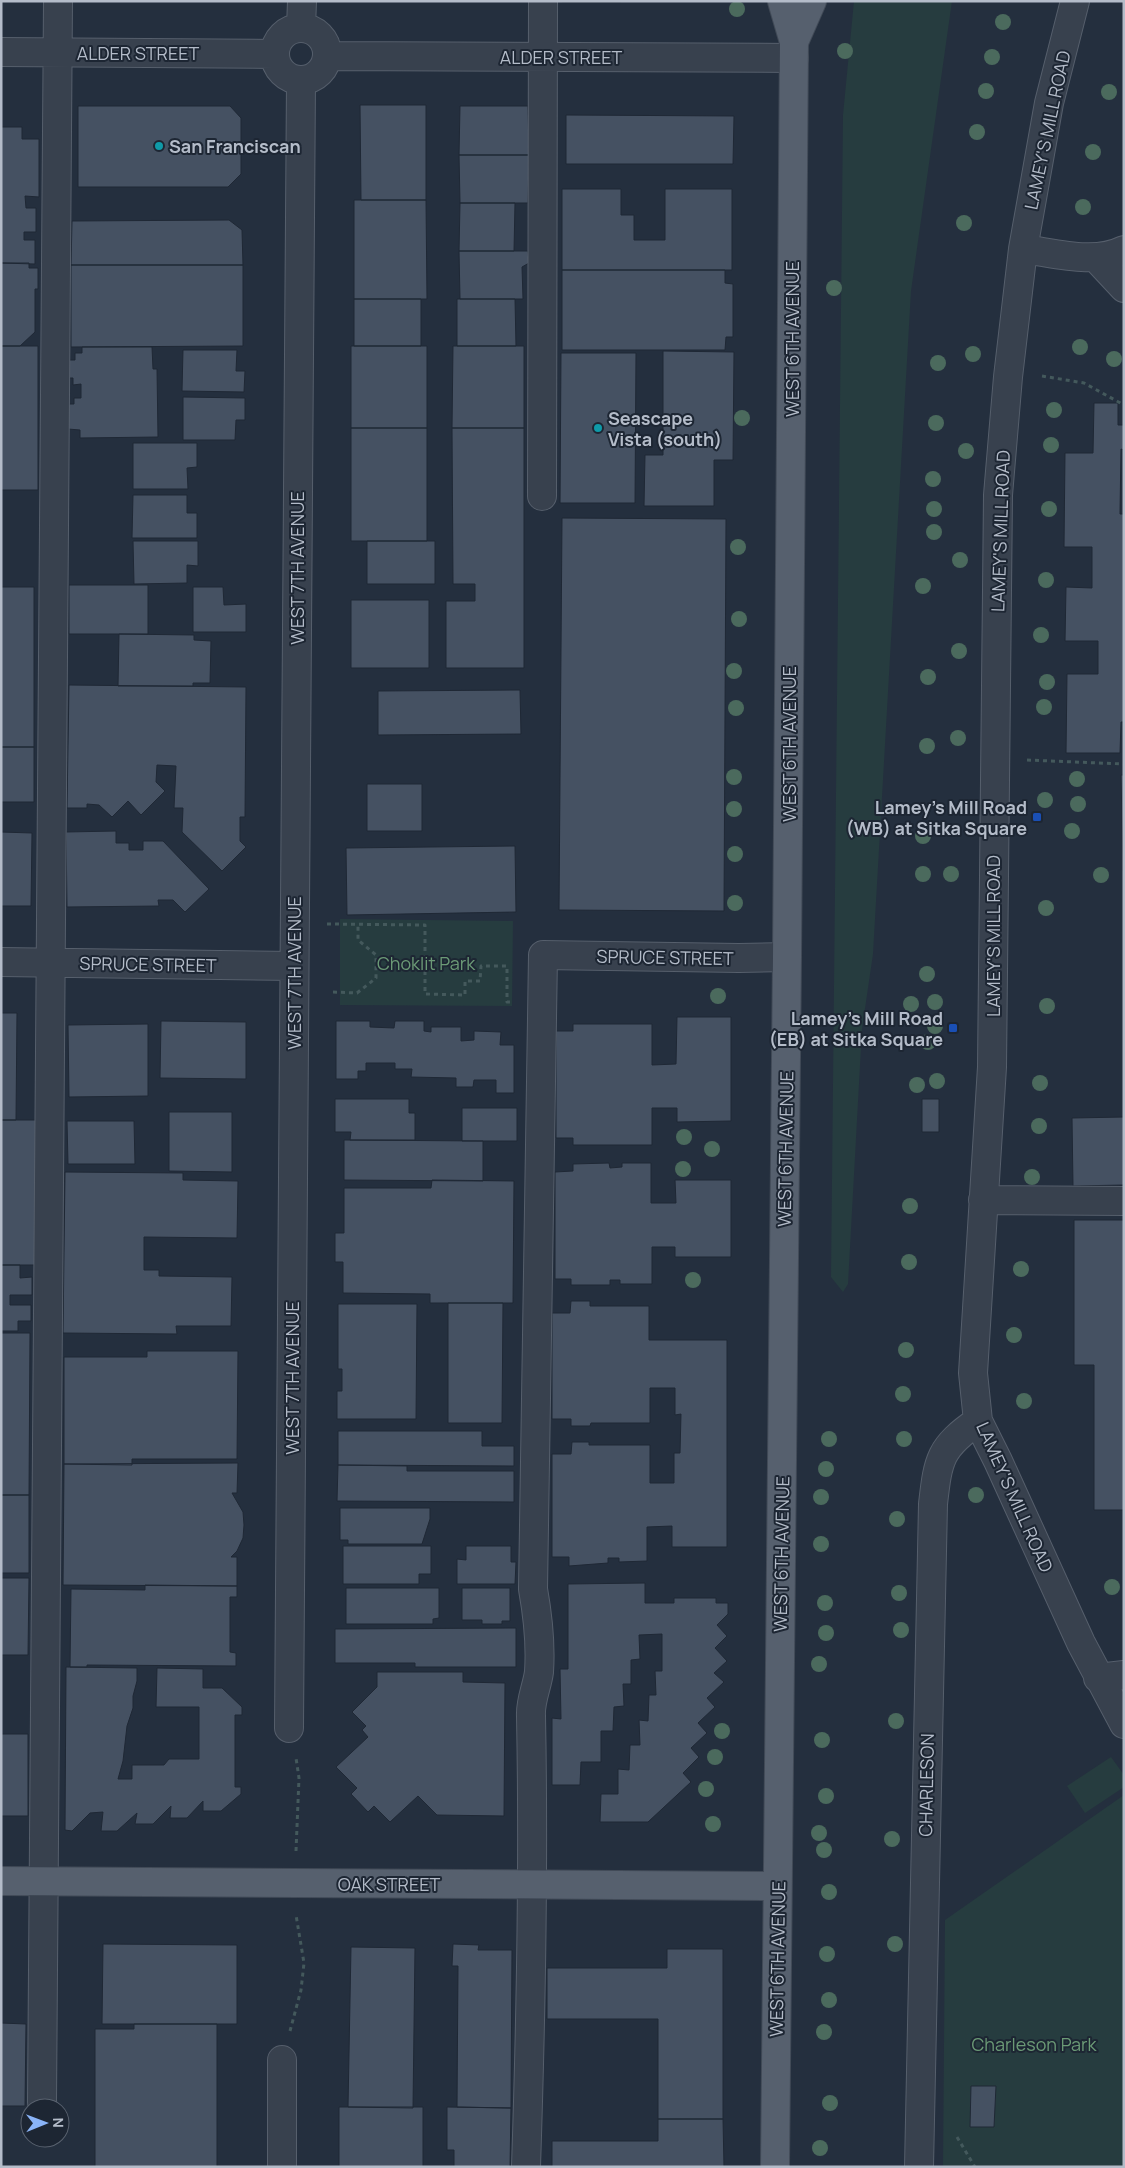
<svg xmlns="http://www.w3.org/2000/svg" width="1125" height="2168" font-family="Manrope,sans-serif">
	<rect width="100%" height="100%" fill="#242f3e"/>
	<path fill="#263c3f" d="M854,1H952L911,291L873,954L862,1029L848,1284L843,1292L831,1277L843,115Z
		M340,919L513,921L512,1006L340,1005Z
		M1111,1757L1124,1775V1787L1085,1813L1067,1786Z
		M1124,1795V2167H943L945,1920Z"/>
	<path fill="#455162" stroke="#1f2835" d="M562,1H621V2H562Z
		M360,105H426V200H361Z
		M78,106H230L241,118V174L228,187H78Z
		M460,106H528L529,155H459Z
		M566,115L734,116L733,164H566Z
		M1,127H22V139H39V197L25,196L26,208H36V232H24V240H35V264L1,263Z
		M459,155H529L528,203H460Z
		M562,189H621V215H634V240H665V189H732V270H562Z
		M354,200H426L427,299H354Z
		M460,203H515L514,251H459Z
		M229,220L242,230L243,265H71L72,221Z
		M459,251H528L529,263L522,267L523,299H460Z
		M1,263H29V268H38V289H35V332L20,346H1Z
		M71,265H243V346L71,347Z
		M562,270H725V283L733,284V337H726L725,350H562Z
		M354,299H421V346H354Z
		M457,299H515L516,346H457Z
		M1,346H38V490H1Z
		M351,346H427V428H351Z
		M453,346H524V428H452Z
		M82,347H152L153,369H157L158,437L80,438V430L68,429V404H74V398H81V384L73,385V378H68V360H75V353H82Z
		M183,350H237L236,371H245L244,392L182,391Z
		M663,351L734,352L733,460H714V506H644L645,455H663Z
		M561,353H636L635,503H560Z
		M183,397L245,398V420H236L235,440H183Z
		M1094,403H1118V425H1124V450L1121,449L1120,514H1124V722H1121L1120,753H1066L1067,674H1098V641H1065L1066,587L1092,588V547H1064L1065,453H1093Z
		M351,428H427V541H351Z
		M452,428H524V668H446V601H475V584H453Z
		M133,443H197V467L187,468L188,489H133Z
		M133,495H187V513H197V538H132Z
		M562,518L726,519L724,911L559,910Z
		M133,541H198V566L187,565V583L134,584Z
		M367,541H435V584H367Z
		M69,585H148V634H69Z
		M1,587H34V747H1Z
		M193,587H223L224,605L246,604V632H193Z
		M351,600H429V668H351Z
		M119,634L194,635V640L211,641L210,683H193V686H118Z
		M69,685L246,687L245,817H240V841L246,847L222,871L182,832L183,808H174L176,766L157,765L156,782L165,791L141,815L128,801L112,817L99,805L87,804V808H67Z
		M520,690L521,734L378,735V691Z
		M1,747H34V802H1Z
		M1121,775H1124V871H1123Z
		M367,784H422V831H367Z
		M116,831V843H129V850H143V841H163L209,889L185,912L173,900H158L159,906L67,907L66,832Z
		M1,832L32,833L31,906H1Z
		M515,846L516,912L347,915L346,848Z
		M1,1013H17L16,1120H1Z
		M677,1017H731V1121L677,1122V1108H652V1145H573V1138H556V1031H573V1024H652V1065L676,1064Z
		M161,1021L246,1022V1079L160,1078Z
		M336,1021H370V1027L394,1028L395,1021H424V1031L431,1032V1027H461V1041L474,1040V1031L501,1032L500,1045H514V1093H496V1080H474L473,1087H456V1078L411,1077L412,1069H395V1063H366V1071H358V1079H336Z
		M148,1024V1096L69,1097L68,1025Z
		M335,1099H409V1113H415V1140H350L351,1132H335Z
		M922,1099H939V1132H922Z
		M462,1108H517V1141H462Z
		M169,1112H232V1172L169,1171Z
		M1124,1117V1185L1073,1186L1072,1118Z
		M1,1120H36L41,1265H1Z
		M67,1121H134L135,1164H68Z
		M344,1140L483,1141V1181L344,1180Z
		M609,1163L610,1168L622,1167V1163H651V1203H676L675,1180H731V1257H675V1247H652V1284H620V1280H610V1285H571V1279H555V1172L573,1171V1164Z
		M65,1172L183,1173V1180L238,1181L237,1238L144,1237V1270H159V1276L232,1277L231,1326H176L177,1334L63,1333Z
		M432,1180L514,1181L513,1303H430V1294L343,1293V1262H335V1233H344V1188H431Z
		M1074,1220H1124V1510H1094V1365H1074Z
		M1,1265H20V1278L32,1277V1295H10V1305H31V1321H18V1331H1Z
		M571,1301H590V1306H649V1340H727V1547H672V1526L647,1527V1561L619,1562V1558H608V1563L569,1566V1557H552V1454H571L572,1442H589V1445H650V1483H674V1453H680L681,1414L675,1415V1388H650V1423H591L590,1426H571V1419H552V1313H570Z
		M448,1303H503L502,1423H448Z
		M338,1304H417L416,1419H337V1391H342V1369H338Z
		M1,1333H30L29,1495H1Z
		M147,1351H238L237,1459H132V1465L64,1464V1357H147Z
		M338,1431H482V1446H514V1466L338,1465Z
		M238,1463L237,1493H232L243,1512L244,1525L243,1538L237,1551L231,1557H237V1586L63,1585L64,1464Z
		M338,1465L407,1466V1471H514V1502L337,1501Z
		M1,1495H29V1573H1Z
		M340,1508H430V1519L422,1544H348V1540H340Z
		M343,1546H431V1574H419V1584H343Z
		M466,1546H511V1562H516L515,1584H457V1559L466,1560Z
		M1,1578H29L28,1655H1Z
		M645,1583V1603H674V1598H716V1603H728V1614L717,1625L727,1636L715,1648L727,1661L714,1673L724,1682L707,1698L715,1707L698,1723L707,1733L691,1748L699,1757L683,1773L691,1782L648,1822H600L601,1794H618V1769L629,1770L630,1745H640L639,1720L648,1721L649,1695H656L655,1671H662V1634L639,1635L640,1659L631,1660V1684H623L624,1706L614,1707L613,1731H601V1762H581L580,1785H552V1718L561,1719L560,1669H568V1584Z
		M145,1585L237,1586V1597H230V1652L236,1653V1666L87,1665V1667H70L71,1589L145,1590Z
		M346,1588H439V1618L433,1619V1624H346Z
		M462,1588H510V1621H502V1624H482V1620H462Z
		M516,1628V1667H415V1663H335V1629Z
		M66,1667L137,1668V1681L133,1696V1708L127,1726L123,1761L118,1779H132V1765H164L169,1759H199V1707H156L157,1668L203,1669V1688H222L242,1707V1715H235V1787H241V1794L221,1811H203V1801L187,1818H170L171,1806L153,1824H135L137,1813L117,1831H101L103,1812L90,1813L72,1831L65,1830Z
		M377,1672H463V1682L505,1683L504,1816L437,1815L418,1796L390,1822L374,1806L368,1812L351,1794L357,1788L336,1767L368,1737L362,1730L366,1726L352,1712L377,1687Z
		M1,1734H28V1816H1Z
		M103,1944L237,1945V2024H102Z
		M453,1944L479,1945L478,1950H512L511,2108L457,2107L458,1966H452Z
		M351,1947L415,1948L413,2108L348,2107Z
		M667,1949H723V2119H658V2019H547V1968H667Z
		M1,2023L26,2024L25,2106H1Z
		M134,2024H217V2167H95V2029H134Z
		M971,2086H996L994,2127H970Z
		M339,2107H423V2167H339Z
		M447,2107L511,2108L510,2167H454V2150H447Z
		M658,2119H723L724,2167H552V2141H658Z"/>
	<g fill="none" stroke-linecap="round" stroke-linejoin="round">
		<g stroke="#565f6c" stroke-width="30">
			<path id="minor" d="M1075,1L1049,103L1023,249L1008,377L998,495L992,1067L973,1373L978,1421L998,1461L1081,1643L1124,1724
				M275 54a26 26 0 1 1 52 0a26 26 0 1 1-52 0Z
				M301,28L302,1
				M1,52L274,54
				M327,56L794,58
				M1023,249C1055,253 1094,265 1124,250
				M1096,258L1124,288
				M542,496L543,1
				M1,962L294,966
				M983,1200L1124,1201
				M1098,1678L1124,1675
				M289,1728L301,81
				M42,2102L58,1
				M282,2167V2060
				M526,2167C531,2016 534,1867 531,1716C530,1701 537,1687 539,1672C541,1643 538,1617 533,1589L543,955L739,958L787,957
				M919,2167L933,1504C938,1459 940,1447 978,1421"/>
		</g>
		<g stroke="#414a57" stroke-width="30">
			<path id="major" d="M794,42L812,1
				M1,1881L777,1886
				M775,2167L787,957L794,42L782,1"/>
		</g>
		<path stroke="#44595c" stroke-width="3" stroke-dasharray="4 4" stroke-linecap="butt" d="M1042,376L1084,383L1124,405
			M1027,760L1124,764
			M327,924L425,925V994L465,995V981H480L481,966H507V1002H510
			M333,992L357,993L376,978V955L358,940V924
			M296,1851L299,1778L296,1758
			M290,2031L301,1990L304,1963L296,1915
			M957,2137L975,2167"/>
		<use href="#minor" stroke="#38414e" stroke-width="28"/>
		<use href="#major" stroke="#56606e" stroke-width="28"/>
	</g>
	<g fill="#4b6a5d">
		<circle cx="737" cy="9" r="8"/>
		<circle cx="1003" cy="22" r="8"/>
		<circle cx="845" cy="51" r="8"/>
		<circle cx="992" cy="57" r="8"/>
		<circle cx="986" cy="91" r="8"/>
		<circle cx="1109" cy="92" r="8"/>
		<circle cx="977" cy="132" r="8"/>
		<circle cx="1093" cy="152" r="8"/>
		<circle cx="1083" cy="207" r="8"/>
		<circle cx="964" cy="223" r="8"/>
		<circle cx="834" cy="288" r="8"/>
		<circle cx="1080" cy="347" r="8"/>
		<circle cx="973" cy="354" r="8"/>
		<circle cx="1114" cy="359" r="8"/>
		<circle cx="938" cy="363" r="8"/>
		<circle cx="1054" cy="410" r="8"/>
		<circle cx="742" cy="418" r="8"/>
		<circle cx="936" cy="423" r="8"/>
		<circle cx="1051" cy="445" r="8"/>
		<circle cx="966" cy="451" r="8"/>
		<circle cx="933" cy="479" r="8"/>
		<circle cx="934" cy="509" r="8"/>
		<circle cx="1049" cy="509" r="8"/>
		<circle cx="934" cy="532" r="8"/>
		<circle cx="738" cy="547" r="8"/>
		<circle cx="960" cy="560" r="8"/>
		<circle cx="1046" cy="580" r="8"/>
		<circle cx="923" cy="586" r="8"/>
		<circle cx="739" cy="619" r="8"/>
		<circle cx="1041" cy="635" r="8"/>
		<circle cx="959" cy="651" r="8"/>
		<circle cx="734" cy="671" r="8"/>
		<circle cx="928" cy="677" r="8"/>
		<circle cx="1047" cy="682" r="8"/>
		<circle cx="1044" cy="707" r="8"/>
		<circle cx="736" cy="708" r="8"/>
		<circle cx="958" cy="738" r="8"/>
		<circle cx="927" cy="746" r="8"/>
		<circle cx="734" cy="777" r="8"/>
		<circle cx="1077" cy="779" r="8"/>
		<circle cx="1045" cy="800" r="8"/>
		<circle cx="1078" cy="804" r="8"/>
		<circle cx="734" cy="809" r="8"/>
		<circle cx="1072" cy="831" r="8"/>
		<circle cx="923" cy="836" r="8"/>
		<circle cx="735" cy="854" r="8"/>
		<circle cx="923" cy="874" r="8"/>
		<circle cx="951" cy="874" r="8"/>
		<circle cx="1101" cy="875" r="8"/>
		<circle cx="735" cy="903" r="8"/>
		<circle cx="1046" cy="908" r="8"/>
		<circle cx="927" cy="974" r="8"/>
		<circle cx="718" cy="996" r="8"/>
		<circle cx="935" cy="1002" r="8"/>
		<circle cx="911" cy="1004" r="8"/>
		<circle cx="1047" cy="1006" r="8"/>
		<circle cx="935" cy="1026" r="8"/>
		<circle cx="928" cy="1042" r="8"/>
		<circle cx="937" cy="1081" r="8"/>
		<circle cx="1040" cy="1083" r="8"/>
		<circle cx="917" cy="1085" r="8"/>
		<circle cx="1039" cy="1126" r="8"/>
		<circle cx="684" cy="1137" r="8"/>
		<circle cx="712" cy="1149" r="8"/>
		<circle cx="683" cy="1169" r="8"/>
		<circle cx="1032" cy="1177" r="8"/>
		<circle cx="910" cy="1206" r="8"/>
		<circle cx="909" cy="1262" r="8"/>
		<circle cx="1021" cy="1269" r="8"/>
		<circle cx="693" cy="1280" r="8"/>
		<circle cx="1014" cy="1335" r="8"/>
		<circle cx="906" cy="1350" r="8"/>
		<circle cx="903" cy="1394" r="8"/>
		<circle cx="1024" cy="1401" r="8"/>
		<circle cx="829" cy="1439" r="8"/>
		<circle cx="904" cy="1439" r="8"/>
		<circle cx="826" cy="1469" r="8"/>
		<circle cx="976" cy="1495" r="8"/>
		<circle cx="821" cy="1497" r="8"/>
		<circle cx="897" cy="1519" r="8"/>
		<circle cx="821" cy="1544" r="8"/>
		<circle cx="1112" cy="1587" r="8"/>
		<circle cx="899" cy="1593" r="8"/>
		<circle cx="825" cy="1603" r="8"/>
		<circle cx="901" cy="1630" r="8"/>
		<circle cx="826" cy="1633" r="8"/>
		<circle cx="819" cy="1664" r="8"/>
		<circle cx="896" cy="1721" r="8"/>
		<circle cx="722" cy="1731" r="8"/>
		<circle cx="822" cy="1740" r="8"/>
		<circle cx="715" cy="1757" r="8"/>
		<circle cx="706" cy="1789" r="8"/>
		<circle cx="826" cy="1796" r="8"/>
		<circle cx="713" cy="1824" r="8"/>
		<circle cx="819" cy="1833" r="8"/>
		<circle cx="892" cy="1839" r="8"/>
		<circle cx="824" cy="1850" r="8"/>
		<circle cx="829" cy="1892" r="8"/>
		<circle cx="895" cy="1944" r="8"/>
		<circle cx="827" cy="1954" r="8"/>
		<circle cx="829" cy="2000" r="8"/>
		<circle cx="824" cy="2032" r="8"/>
		<circle cx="830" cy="2103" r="8"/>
		<circle cx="820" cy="2148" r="8"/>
	</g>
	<g fill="#0f9aa8" stroke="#1d2633" stroke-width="2">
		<circle cx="159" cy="146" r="5"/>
		<circle cx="598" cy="428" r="5"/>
	</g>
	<g fill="#1a4fb4" stroke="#1d2633" stroke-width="2">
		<rect x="1032" y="812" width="10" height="10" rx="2.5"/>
		<rect x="948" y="1023" width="10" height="10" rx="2.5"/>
	</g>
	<g text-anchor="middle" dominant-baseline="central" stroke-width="4" stroke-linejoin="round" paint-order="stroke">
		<g font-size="18" fill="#b4bcc9" stroke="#1d2633">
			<text x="138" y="53">ALDER STREET</text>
			<text x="561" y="57">ALDER STREET</text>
			<text transform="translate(1047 130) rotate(-78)">LAMEY'S MILL ROAD</text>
			<text transform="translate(792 339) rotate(-90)">WEST 6TH AVENUE</text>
			<text transform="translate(1000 531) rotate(-88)">LAMEY'S MILL ROAD</text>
			<text transform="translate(297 568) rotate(-90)">WEST 7TH AVENUE</text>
			<text transform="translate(789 744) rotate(-90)">WEST 6TH AVENUE</text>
			<text transform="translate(993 936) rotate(-90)">LAMEY'S MILL ROAD</text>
			<text transform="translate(665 957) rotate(1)">SPRUCE STREET</text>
			<text transform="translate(148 964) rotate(1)">SPRUCE STREET</text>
			<text transform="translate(294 973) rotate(-90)">WEST 7TH AVENUE</text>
			<text transform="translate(785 1149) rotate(-89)">WEST 6TH AVENUE</text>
			<text transform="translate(292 1378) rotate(-90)">WEST 7TH AVENUE</text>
			<text transform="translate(1015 1497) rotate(66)">LAMEY'S MILL ROAD</text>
			<text transform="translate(781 1554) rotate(-89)">WEST 6TH AVENUE</text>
			<text transform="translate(926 1785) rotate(-89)">CHARLESON</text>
			<text x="389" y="1884">OAK STREET</text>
			<text transform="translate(777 1959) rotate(-89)">WEST 6TH AVENUE</text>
		</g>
		<g font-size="18" font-weight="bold" fill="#b4bcc9" stroke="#1d2633" text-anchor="start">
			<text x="169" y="146">San Franciscan</text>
			<text x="608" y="418">Seascape<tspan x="608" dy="21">Vista (south)</tspan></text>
			<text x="1027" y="807" text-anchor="end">Lamey's Mill Road<tspan x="1027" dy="21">(WB) at Sitka Square</tspan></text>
			<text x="943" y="1018" text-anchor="end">Lamey's Mill Road<tspan x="943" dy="21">(EB) at Sitka Square</tspan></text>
		</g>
		<g font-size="18" fill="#6b9a76" stroke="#1d2633">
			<text x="426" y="963">Choklit Park</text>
			<text x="1034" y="2044">Charleson Park</text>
		</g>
	</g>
	<rect width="1125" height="2168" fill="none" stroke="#b4bcc9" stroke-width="5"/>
	<g transform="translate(45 2123) rotate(89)"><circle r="24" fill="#1d2633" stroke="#59626f"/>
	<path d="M0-4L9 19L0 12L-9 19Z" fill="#8ab4f8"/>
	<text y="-8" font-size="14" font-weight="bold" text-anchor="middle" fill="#b4bcc9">N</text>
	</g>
</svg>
